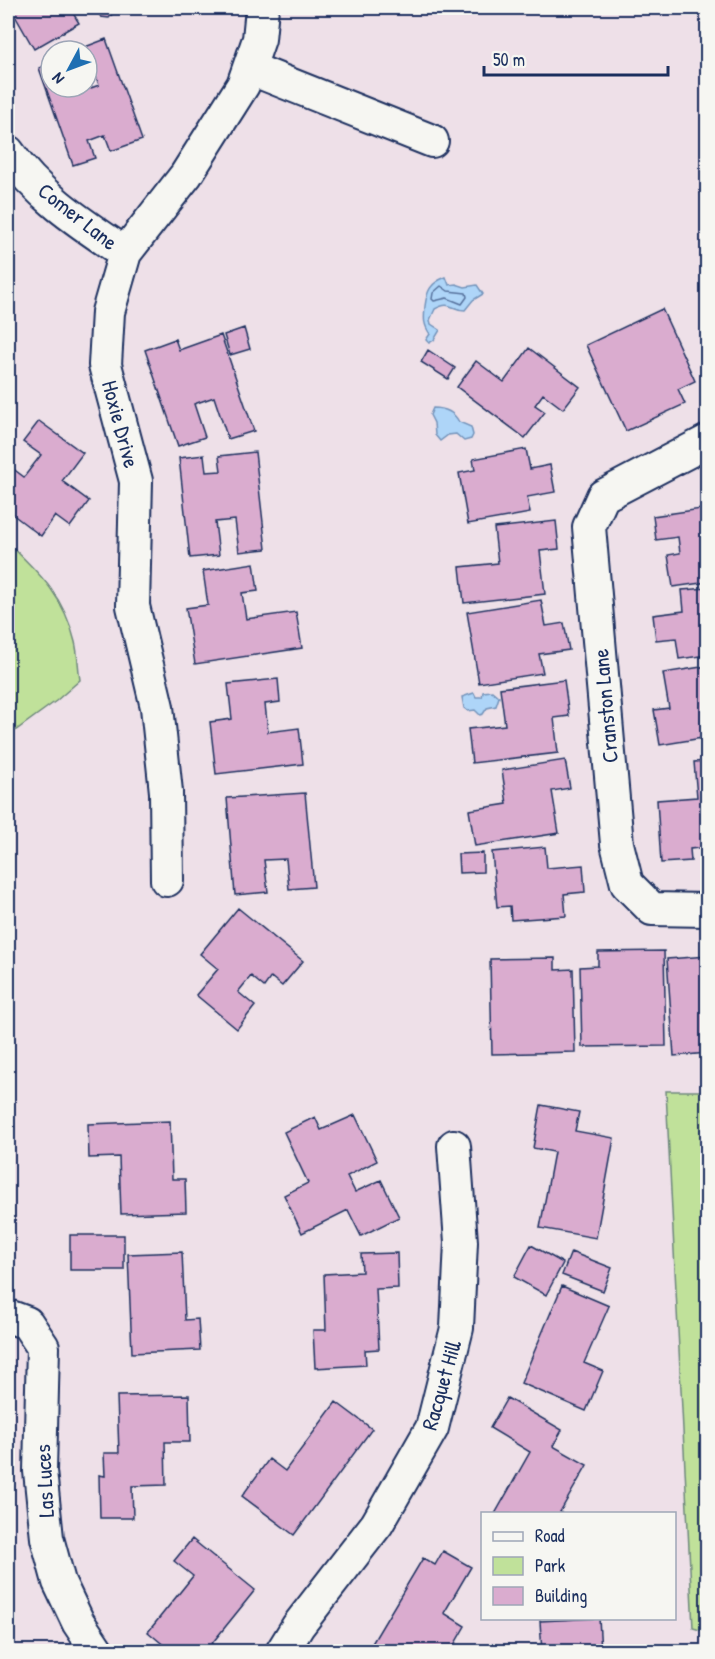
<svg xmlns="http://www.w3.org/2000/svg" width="715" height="1659" font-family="'Patrick Hand',sans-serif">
	<rect width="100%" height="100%" fill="#eee0e8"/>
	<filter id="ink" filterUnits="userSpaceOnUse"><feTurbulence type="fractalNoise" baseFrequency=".0167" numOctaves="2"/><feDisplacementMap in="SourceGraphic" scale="12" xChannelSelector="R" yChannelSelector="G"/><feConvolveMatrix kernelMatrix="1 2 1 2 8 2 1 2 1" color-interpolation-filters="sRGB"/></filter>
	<g filter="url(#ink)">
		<path fill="#c0e19a" stroke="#6e887c" stroke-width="1.5" d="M8,543C40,574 64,596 75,642C78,654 78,667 80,680L56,701L8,736Z
			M666,1091H707V1632L693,1628Z"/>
		<path fill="#aed5f8" stroke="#7393ba" stroke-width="1.5" d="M446,277L449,285L456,284L465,287L477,285L483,294L473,300L465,310C451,310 451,300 435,309L430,320L431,324L440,330L434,340L429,343L426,340L430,334C423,324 424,318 425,306C427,291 430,283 446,277Z
			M433,408C444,408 454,412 459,422L471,427L473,435L471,439L464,441L456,434L448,435L440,441L435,435L434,423L430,415Z
			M492,691L499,697L496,706L487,708L483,714L480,715L475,710L468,711L464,708L462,697L474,693L476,697H482L483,692Z"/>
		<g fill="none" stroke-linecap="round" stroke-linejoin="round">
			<path stroke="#56719c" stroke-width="1.5" d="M441,286L448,291L466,293L467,297L462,304L447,298L434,301L432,299L433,293Z"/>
		</g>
		<path fill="#daaccf" stroke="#1b2f5e" stroke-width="1.5" d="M8,8H70L79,23L34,49L14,14L8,18Z
			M99,8H112L114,12L109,18L101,17L97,11Z
			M106,39L142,140L111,151L105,135L89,141L95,158L73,165L39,68L51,64V87H73L75,94L99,85L85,47Z
			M662,309L695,381L678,389L685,404L626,431L586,345Z
			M244,328L250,349L230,355L224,335Z
			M221,335L254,431L228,439L214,397L194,404L205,437L178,446L145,350L175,339L179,350Z
			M529,348L580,387L563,409L543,394L535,405L545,412L525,438L457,387L476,361L504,382Z
			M428,350L455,368L448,379L421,362Z
			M39,421L83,453L62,481L89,501L70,527L55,516L41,536L8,511V465L24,477L41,455L23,442Z
			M526,449L530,469L550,465L555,492L527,497L530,513L468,524L459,473L475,470L473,459Z
			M255,452L266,549L239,552L235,520L215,522L219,555L190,558L179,458L204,455L206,472L221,471L219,456Z
			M708,508V582L673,587L668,555L680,553L678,537L656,540L653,516Z
			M556,521L559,549L540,551L545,594L464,603L460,567L498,563L494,528Z
			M254,563L258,591L242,593L246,619L296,612L302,648L195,664L186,608L208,605L203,571Z
			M708,588V655L679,659L676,638L656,640L653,615L684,611L682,590Z
			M541,600L546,626L564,623L569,650L539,654L543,673L479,683L467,612Z
			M708,666V737L660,745L654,710L669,708L663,673Z
			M278,679L280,702L265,704L268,732L299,728L303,764L216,774L210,722L232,719L228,684Z
			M564,680L569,716L554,718L558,753L472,763L468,729L505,725L500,688Z
			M565,760L570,788L552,791L559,833L475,846L469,810L507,804L502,770Z
			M708,761V847L690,849L691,861L661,863L657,800L697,797L694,762Z
			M305,793L314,887L289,889L286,859L264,860L268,892L235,895L227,798Z
			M545,847L547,868L583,865L585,892L564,894L566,916L511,920L510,906L497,907L492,852Z
			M483,853V872L459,873L458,854Z
			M238,908L303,961L282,986L271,977L264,987L251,976L238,992L255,1006L237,1029L196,995L218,969L200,954Z
			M664,951L666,1046L582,1047L580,967L598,966V952Z
			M708,956V1053L674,1056L667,959Z
			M555,958V970L573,969L575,1052L492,1054L490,959Z
			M541,1105L579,1112L575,1131L614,1138L596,1238L540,1228L554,1152L533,1148Z
			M355,1115L377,1161L347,1176L355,1192L381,1180L399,1217L361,1236L348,1210L302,1233L284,1195L308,1183L284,1132L315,1117L321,1130Z
			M170,1121L172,1179H185L186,1212L121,1214L119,1157L89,1158L88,1124Z
			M70,1235H124V1270H70Z
			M531,1245L563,1263L546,1295L514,1277Z
			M182,1252L185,1320L198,1319L200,1350L132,1353L128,1254Z
			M571,1252L612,1268L603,1291L562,1275Z
			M397,1253L398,1288L376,1289L379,1349L365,1350L366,1365L315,1368L313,1330H326L324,1274L362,1272L361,1254Z
			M562,1286L609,1306L584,1363L603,1371L586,1411L521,1383Z
			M189,1395L190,1442H165L166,1485L132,1486L133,1518H100L99,1475L105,1476L104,1453H119L117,1396Z
			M507,1398L562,1430L553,1446L587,1465L560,1512L563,1514H495L530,1452L490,1428Z
			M336,1402L372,1429L294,1535L242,1496L269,1459L285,1471Z
			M192,1539L255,1590L205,1652H172L148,1632L193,1576L174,1561Z
			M443,1551L471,1567L444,1613L465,1626L450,1652H367L423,1558L435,1565Z
			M599,1618L601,1652H542L540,1621Z"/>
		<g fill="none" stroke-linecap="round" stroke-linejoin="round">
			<g stroke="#1b2f5e" stroke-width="36">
				<path id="minor" d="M249,68L432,141
					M8,152C37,195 82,224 125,253
					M708,441L603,496L589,527L617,844L627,884L652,909L708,910
					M167,880L166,792L157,707L133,606L136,481L105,365L108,312L125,253L186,175L243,85L259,39L262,8
					M8,1316L27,1323L43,1347L40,1471L47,1538L59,1582L78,1622L98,1652
					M282,1652L298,1626L377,1524L432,1428L457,1328L461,1242L454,1146"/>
			</g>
			<use href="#minor" stroke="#f6f6f2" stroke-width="32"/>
		</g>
	</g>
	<g text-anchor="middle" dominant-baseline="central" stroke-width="5" stroke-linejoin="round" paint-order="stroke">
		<g font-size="22" fill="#1b2f5e" stroke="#f6f6f2">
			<text transform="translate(78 216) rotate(38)">Comer Lane</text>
			<text transform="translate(121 424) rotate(75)">Hoxie Drive</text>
			<text transform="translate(605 706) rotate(-95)">Cranston Lane</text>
			<text transform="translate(441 1385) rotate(-74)">Racquet Hill</text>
			<text transform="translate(44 1481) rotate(-93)">Las Luces</text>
		</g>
	</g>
	<rect width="715" height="1659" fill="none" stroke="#f6f6f2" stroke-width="30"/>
	<rect x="15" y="15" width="685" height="1629" fill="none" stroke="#1b2f5e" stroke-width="2" filter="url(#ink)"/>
	<rect x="481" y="1512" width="195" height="108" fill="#f6f6f2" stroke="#9ea6b7" stroke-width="1.5"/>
	<rect x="493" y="1532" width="30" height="9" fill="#f6f6f2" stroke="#9ea6b7" stroke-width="1.5"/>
	<text x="535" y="1542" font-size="18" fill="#1b2f5e">Road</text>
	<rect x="493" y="1557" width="30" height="18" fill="#c0e19a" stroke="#9ea6b7" stroke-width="1.5"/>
	<text x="535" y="1572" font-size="18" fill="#1b2f5e">Park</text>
	<rect x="493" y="1587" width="30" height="18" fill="#daaccf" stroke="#9ea6b7" stroke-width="1.5"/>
	<text x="535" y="1602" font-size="18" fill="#1b2f5e">Building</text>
	<g transform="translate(69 69) rotate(229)"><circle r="28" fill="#f6f6f2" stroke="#9ea6b7" stroke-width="1.5"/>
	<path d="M0-4.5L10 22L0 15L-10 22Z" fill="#1f6fb2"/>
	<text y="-9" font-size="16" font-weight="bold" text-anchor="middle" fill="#1b2f5e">N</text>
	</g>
	<path d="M484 66v9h184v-9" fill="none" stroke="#1b2f5e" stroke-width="3"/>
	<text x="493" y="66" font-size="18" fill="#1b2f5e" stroke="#f6f6f2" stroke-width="4.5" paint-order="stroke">50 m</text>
</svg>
